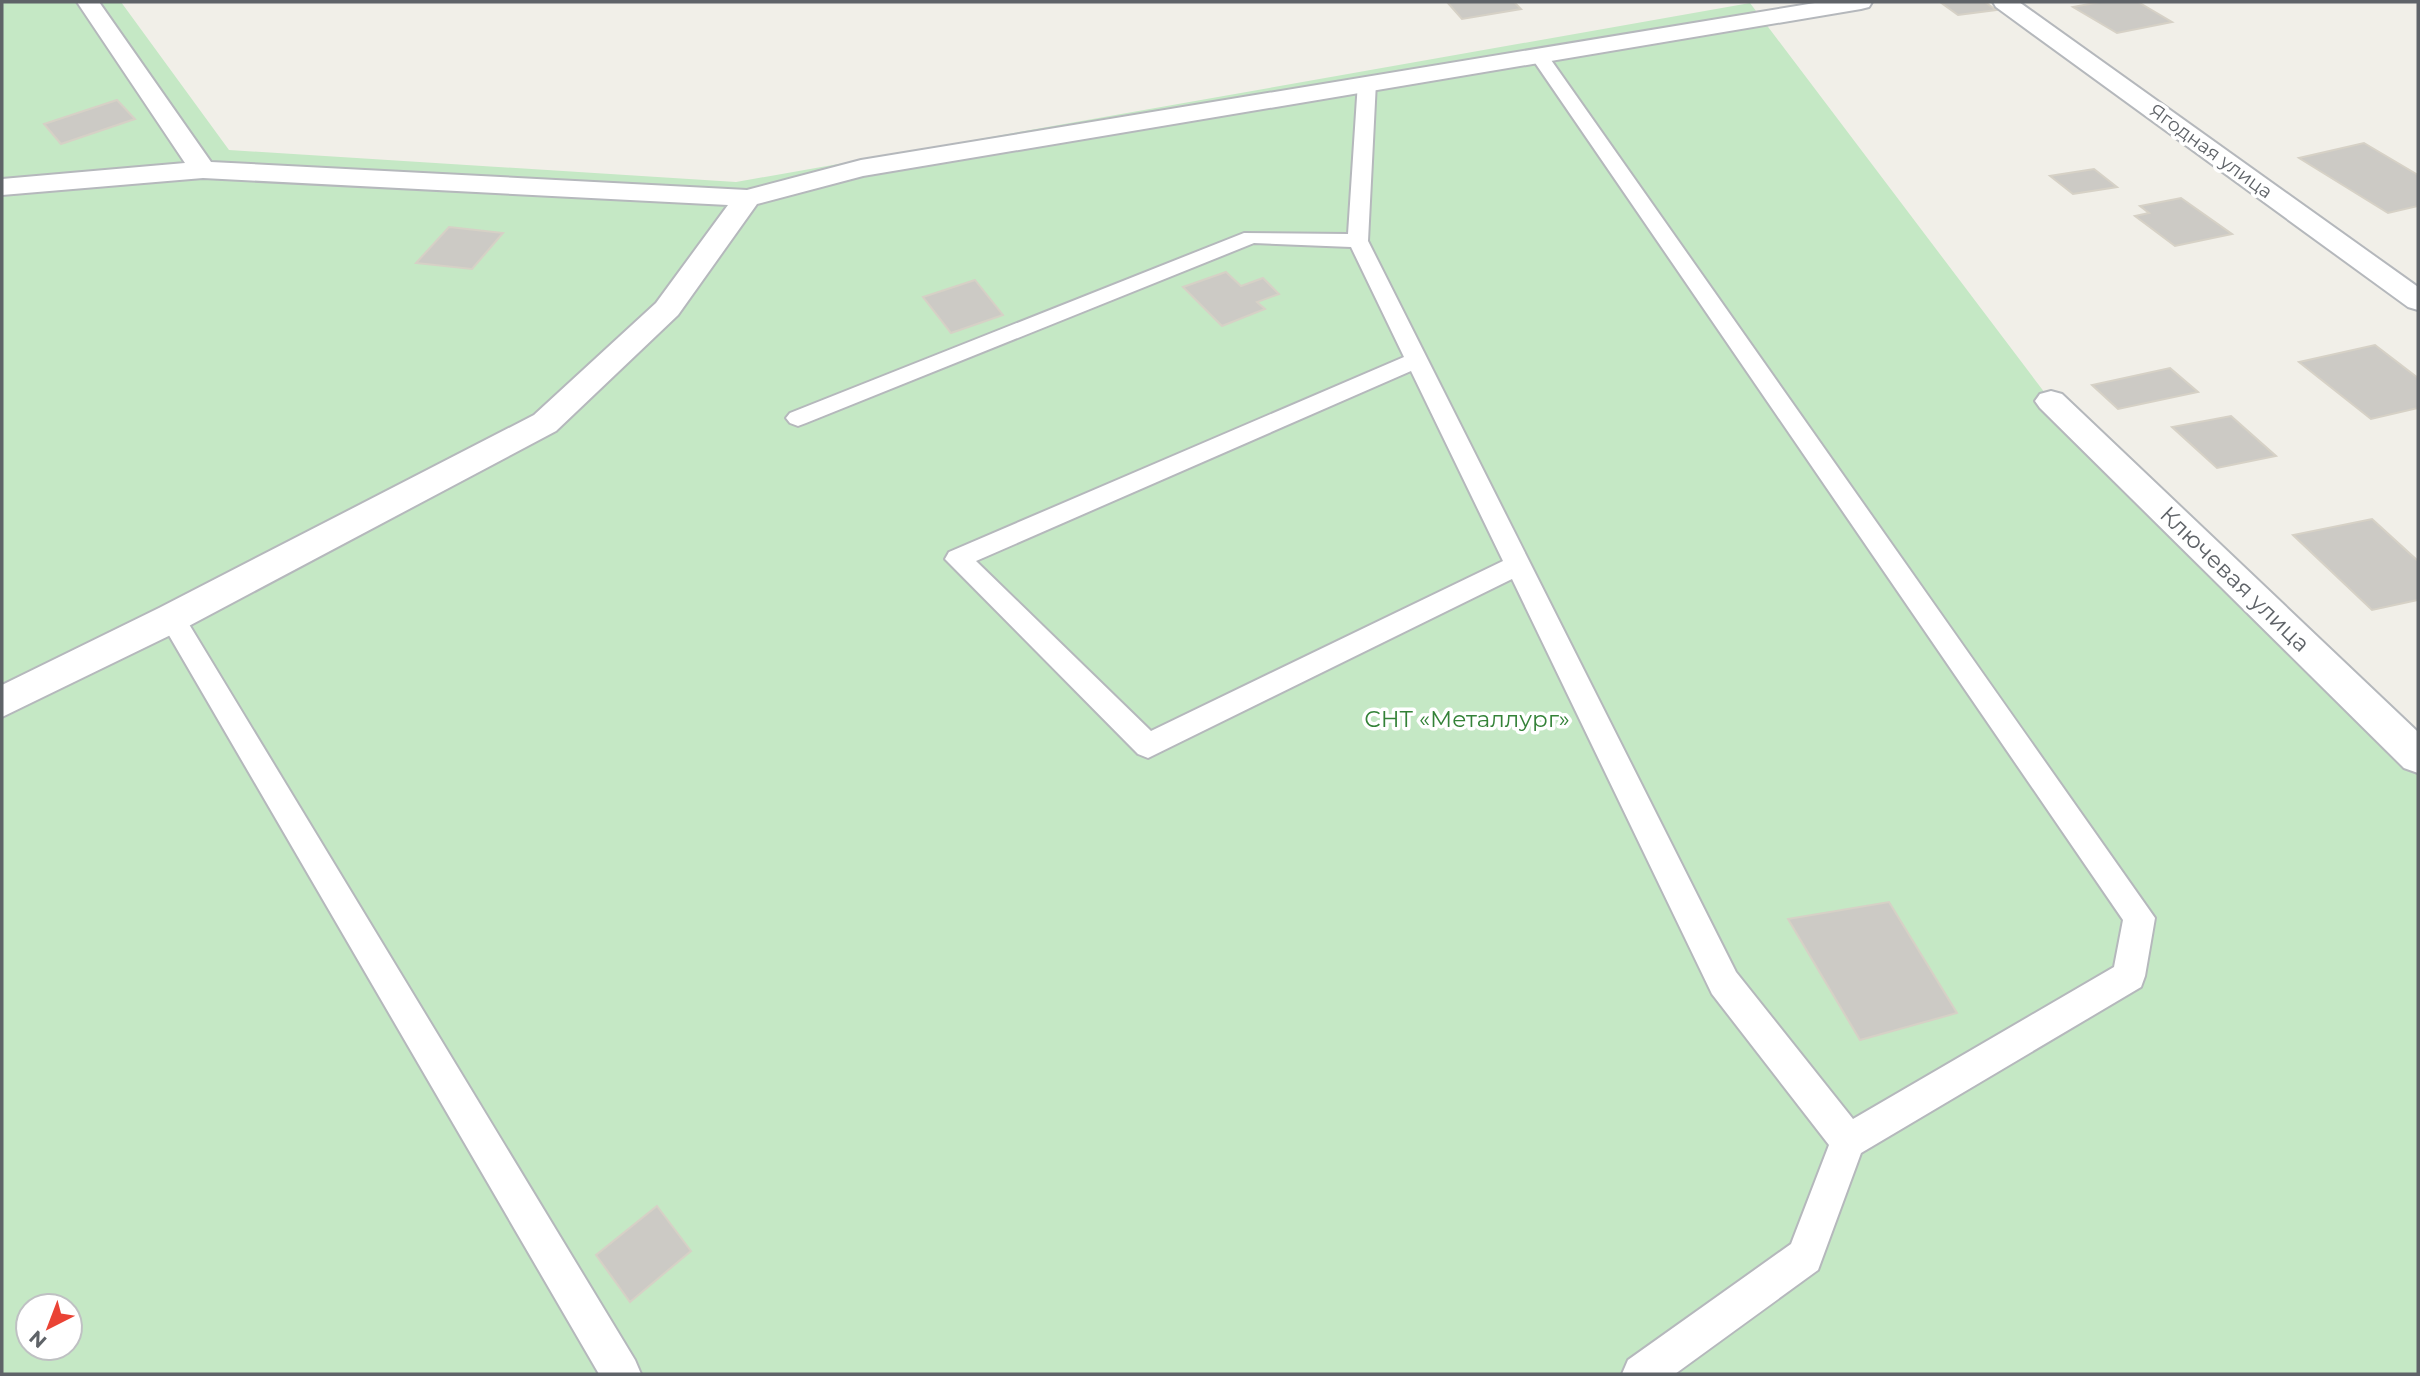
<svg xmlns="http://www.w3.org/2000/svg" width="2420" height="1376" font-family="Montserrat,sans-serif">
	<rect width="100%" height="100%" fill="#f1efe8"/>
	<path fill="#c5e8c5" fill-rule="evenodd" d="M2,2H121L229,150L736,182L1750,3L2051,401L2418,755V1374H2ZM28,1306H70V1348H28Z"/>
	<path fill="#cccac5" stroke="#d6d1c6" stroke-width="2" d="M1447,2H1514L1521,9L1462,19Z
		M1940,2H1985L1996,10L1958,15Z
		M2100,2H2138L2172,22L2117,33L2073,7Z
		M117,100L135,119L61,144L44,124Z
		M2364,143L2418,175V206L2388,213L2299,158Z
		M2094,169L2117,187L2073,194L2050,176Z
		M2181,198L2232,234L2175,246L2135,216L2149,213L2140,206Z
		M449,227L503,233L472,269L416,263Z
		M1226,272L1241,286L1263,278L1279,294L1257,302L1265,309L1222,326L1183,287Z
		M975,280L1003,315L951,333L923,297Z
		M2375,345L2418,378V408L2371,419L2299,362Z
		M2170,368L2198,392L2118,409L2092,385Z
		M2231,416L2276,456L2217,468L2172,427Z
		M2372,519L2418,561V600L2372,610L2293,535Z
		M1889,902L1957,1013L1860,1040L1788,919Z
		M657,1206L691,1251L630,1302L596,1255Z"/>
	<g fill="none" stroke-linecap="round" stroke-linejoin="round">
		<g stroke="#b5b8bc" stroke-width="4">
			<path id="lane" d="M1538,49L1544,50L2155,918L2145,976L2141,987L1861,1153L1818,1270L1675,1374H1622L1628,1360L1791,1244L1829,1145L1712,994L1512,579L1148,758L1138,754L945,559L949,552L1404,357L1351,247L1254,243L806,423L798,426L790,423L786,418L790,413L1244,233L1348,234L1358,82L1361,78H1373L1376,82L1368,241L1736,972L1853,1119L2114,967L2123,920L1529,54ZM1411,371L1503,561L1151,731L976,561Z
				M172,608L181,611L635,1360L641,1374H599L163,625L159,618L163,611Z"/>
		</g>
		<g stroke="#b5b8bc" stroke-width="4">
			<path id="street" d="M77,2H99L211,162L747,190L861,160L1821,2H1872L1869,7L1861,9L863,176L757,204L678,315L556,431L185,628L2,717V685L159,608L534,415L656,303L728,205L203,178L2,195V179L185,163Z
				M1993,2H2019L2418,287V310L2408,307L1996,7Z
				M2051,391L2062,394L2418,732V773L2404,768L2040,408L2035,401L2040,394Z"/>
		</g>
		<use href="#lane" fill="#fff" fill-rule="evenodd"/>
		<use href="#street" fill="#fff" fill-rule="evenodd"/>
	</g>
	<g text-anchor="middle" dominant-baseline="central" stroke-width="7" stroke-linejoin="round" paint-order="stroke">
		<g font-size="19" fill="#5f6368" stroke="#fff">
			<text transform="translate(2211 151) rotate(36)">Ягодная улица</text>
		</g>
		<g font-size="23" fill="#5f6368" stroke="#fff">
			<text transform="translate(2235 579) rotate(44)">Ключевая улица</text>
		</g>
		<g font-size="23" fill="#348238" stroke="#fff">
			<text x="1467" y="719">СНТ «Металлург»</text>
		</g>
	</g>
	<rect width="2420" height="1376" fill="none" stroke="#5f6368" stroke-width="7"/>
	<g transform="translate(49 1327) rotate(222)"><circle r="33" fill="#ffffff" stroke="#bfc1c3" stroke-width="2"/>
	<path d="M0-5L12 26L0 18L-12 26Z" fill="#ea4335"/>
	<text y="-10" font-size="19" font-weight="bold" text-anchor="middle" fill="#5f6368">N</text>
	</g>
</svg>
